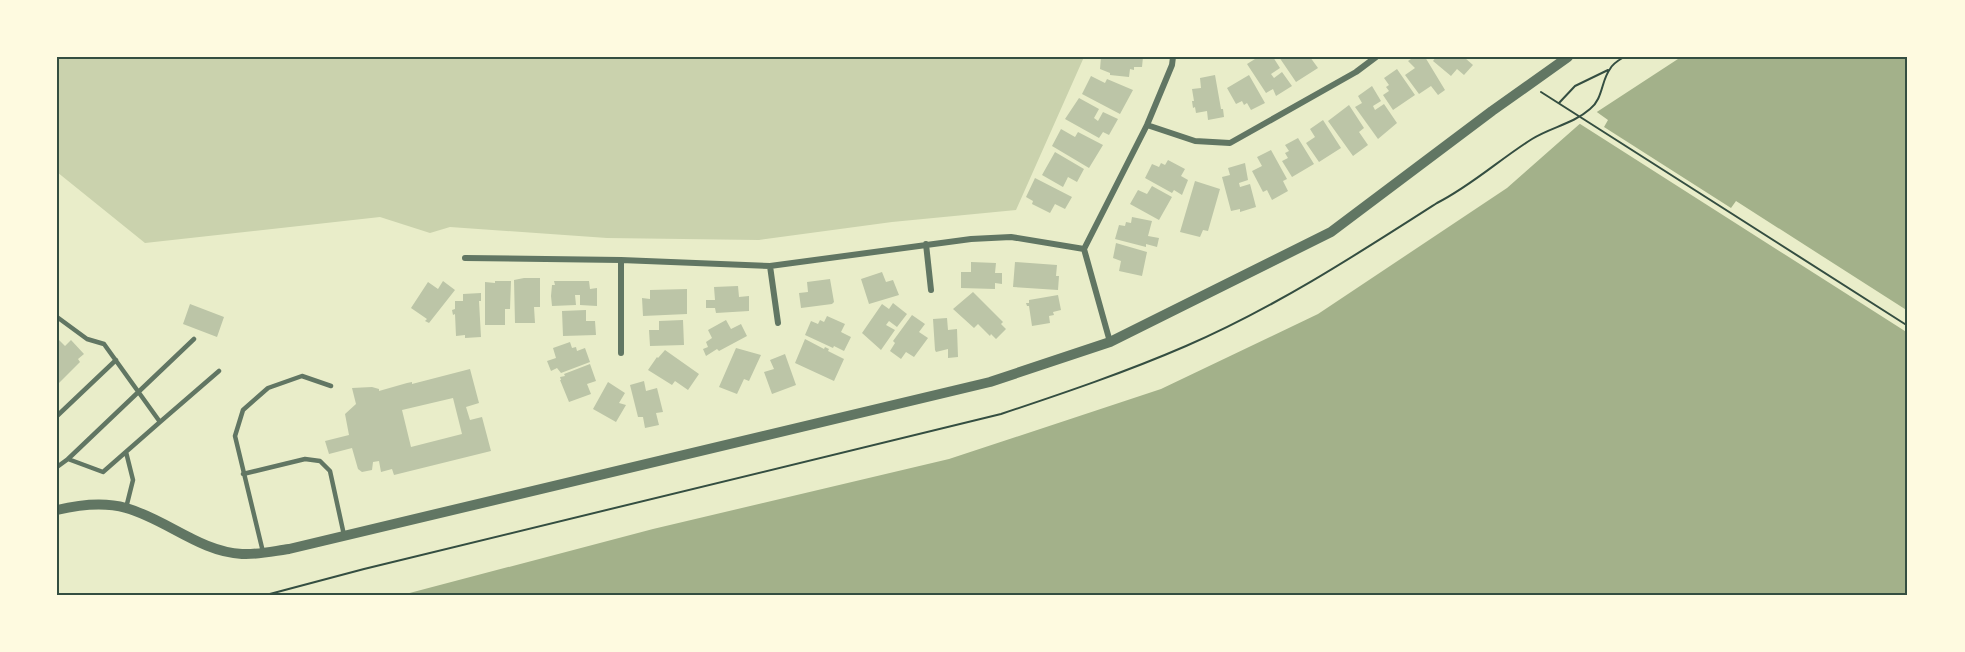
<svg xmlns="http://www.w3.org/2000/svg" width="1965" height="652" font-family="Mulish,sans-serif">
	<rect width="100%" height="100%" fill="#e9edc9"/>
	<path fill="#cad2ad" d="M57,57H1084L1016,210L892,222L759,240L607,238L450,227L430,233L380,217L145,243L57,172Z"/>
	<path fill="#a3b18a" d="M1681,57H1908V595H402L653,529L949,459L1161,389L1318,314L1507,188L1583,121Z"/>
	<path fill="#e9edc9" d="M1594,110L1608,120L1604,127L1731,208L1736,201L1908,311V333L1577,122Z"/>
	<path fill="#bcc5a7" fill-rule="evenodd" d="M1101,57H1143L1142,67H1134V70L1130,69L1129,77L1110,75V73L1100,69Z
		M1254,57H1273L1280,68L1271,74L1274,78L1282,72L1292,86L1276,96L1273,89L1266,93L1247,64L1255,59Z
		M1279,57H1310L1318,68L1296,82Z
		M1414,57H1425L1445,90L1438,95L1431,86L1419,94L1405,75L1415,68L1408,61Z
		M1436,57H1466L1465,58L1473,65L1464,75L1457,69L1451,76L1433,61Z
		M1397,69L1415,95L1393,110L1383,95L1389,91L1386,87L1389,85L1384,78Z
		M1215,75L1221,109H1223L1224,117L1208,120L1207,111L1196,113L1195,107L1193,108L1192,101H1194L1192,89L1201,88L1200,78Z
		M1249,75L1265,103L1251,110L1247,103L1244,105L1242,101L1236,104L1227,88Z
		M1091,76L1105,83L1107,79L1133,90L1120,114L1082,94Z
		M1372,86L1381,101L1373,106L1375,110L1384,104L1397,123L1378,139L1355,107L1362,103L1358,96Z
		M1079,98L1099,109L1094,118L1098,121L1103,112L1118,119L1109,135L1103,132L1099,138L1065,119Z
		M1349,105L1364,128L1359,132L1368,145L1353,156L1328,121Z
		M1323,120L1341,148L1319,162L1306,143L1315,137L1310,129Z
		M1061,129L1075,137L1078,132L1103,145L1089,168L1052,146Z
		M1298,138L1314,164L1292,177L1282,161L1288,158L1285,153L1289,151L1285,145Z
		M1271,150L1287,179L1283,181L1288,191L1272,200L1267,190L1263,192L1252,171L1262,166L1257,157Z
		M1055,152L1084,169L1077,182L1068,177L1063,187L1042,175Z
		M1168,160L1185,169L1181,176L1188,180L1182,195L1174,190L1172,193L1145,178L1152,164L1159,167L1161,163L1165,165Z
		M1245,163L1248,180L1239,183L1240,187L1250,184L1256,207L1240,212V209L1231,211L1222,177L1230,175L1228,168Z
		M1035,178L1072,197L1065,209L1055,204L1050,213L1032,204L1033,201L1026,197Z
		M1195,181L1220,189L1208,231L1203,230L1200,237L1180,232Z
		M1152,186L1172,197L1159,220L1130,204L1138,190L1147,194Z
		M1132,217L1152,221L1148,236L1159,238L1157,247L1146,244V247L1115,239L1119,225L1125,226L1126,222L1131,223Z
		M1116,243L1147,252L1142,276L1119,271L1121,261L1113,258Z
		M971,262L996,263L995,273H1002V284L995,283V289L961,288V272H971Z
		M1015,262L1057,265L1056,276H1059L1058,290L1013,287Z
		M882,272L886,282L893,280L899,295L869,304L861,279Z
		M524,278H540V307H534L535,323H515L514,280Z
		M830,279L834,302L832,304L801,308L799,293L808,292L807,282Z
		M443,281L455,290L429,323L425,321L427,319L411,308L428,282L438,289Z
		M495,281H511L510,309H505V325H485V282L495,283Z
		M554,281H589L590,289L597,288V306L580,305V295H575L576,305L552,306L551,296L552,285H555Z
		M738,286L739,297L749,296V311L716,313L715,308H706V300H715L714,287Z
		M687,289V314L643,316L642,298L650,299V290Z
		M973,292L1003,322L1001,324L1006,329L996,339L991,334L990,336L978,324L974,328L953,309Z
		M481,293V301H479L481,337L465,338V335L456,336L455,314L453,315L452,310L455,309V301H463V294Z
		M1058,295L1061,310L1053,312L1054,315L1049,316L1050,323L1032,326L1029,306H1027L1026,303H1029V300Z
		M893,303L907,314L897,327L889,321L886,325L895,330L881,350L862,333L882,304L889,309Z
		M190,304L224,317L217,337L183,324Z
		M586,310V321H595L596,335L563,336L562,311Z
		M912,315L925,324L919,332L928,338L914,357L906,352L901,359L890,351L895,343L893,341Z
		M827,316L845,324L841,332L851,337L844,351L834,346L833,348L805,335L811,321L818,324L820,320L824,322Z
		M947,318L948,330L957,329L958,357L948,358V349L936,352L935,350L933,319Z
		M683,320L684,345L650,346L649,330H659V321Z
		M726,320L731,329L741,324L747,336L719,351L717,349L706,356L703,349L708,347L706,342L712,338L708,330Z
		M57,338L65,346L71,340L84,354L78,359L80,362L57,385Z
		M805,339L824,349L825,347L829,349L828,351L844,359L834,381L795,363Z
		M570,342L572,348L576,347L577,351L585,348L590,362L561,373L557,368L551,371L547,361L556,358L553,348Z
		M736,348L761,355L749,381L744,379L737,394L719,387Z
		M665,350L699,374L688,390L675,381L672,385L648,370L657,357L658,358Z
		M785,354L796,385L772,394L764,372L774,369L770,360Z
		M590,364L596,381L587,384L591,394L569,402L560,380H561L560,377L565,376L564,374Z
		M470,369L479,403L466,407L470,420L482,417L491,451L394,475L392,469L381,472L379,461L373,462L372,470L362,472L358,469L352,448L329,454L325,441L349,435L345,414L356,404L352,388L372,387L379,389V391L407,383L412,382V384ZM453,398L462,434L411,447L402,410Z
		M644,381L646,391L657,388L663,412L656,413L659,425L645,428L643,417H638L630,385Z
		M608,382L625,393L619,403L626,405L616,422L593,409Z"/>
	<g fill="none" stroke-linecap="round" stroke-linejoin="round">
		<path stroke="#344e41" stroke-width="2" d="M1541,92L1908,326
			M1559,103L1575,86L1608,70
			M266,595L364,569L1001,414C1064,393 1126,372 1186,346C1274,308 1356,255 1437,203C1471,186 1500,159 1532,139C1551,127 1573,124 1590,109C1603,99 1601,81 1610,69C1613,63 1619,60 1624,57"/>
		<path stroke="#617663" stroke-width="4.5" d="M57,317L87,339L104,344L160,422L103,472L68,459L57,467
			M57,416L116,360
			M160,422L219,371
			M126,452L133,480L126,508
			M68,459L194,339
			M243,474L305,459L320,461L330,471L344,535
			M263,552L235,436L243,410L268,388L302,376L331,386"/>
		<path stroke="#617663" stroke-width="6" d="M1147,125L1195,141L1230,143L1356,72L1376,57
			M926,244L931,290
			M465,258L621,260L770,266L971,239L1011,237L1084,249
			M770,266L778,323
			M1110,342L1084,249L1147,125L1172,65L1173,57
			M621,353V260"/>
		<path stroke="#617663" stroke-width="10" d="M57,510C78,505 105,502 126,508C166,519 200,552 242,554C257,555 274,551 289,549L990,382L1110,342L1331,232L1492,111L1568,57"/>
	</g>
	<rect width="1965" height="652" fill="none" stroke="#fefae0" stroke-width="117"/>
	<rect x="58" y="58" width="1848" height="536" fill="none" stroke="#344e41" stroke-width="2"/>
</svg>
